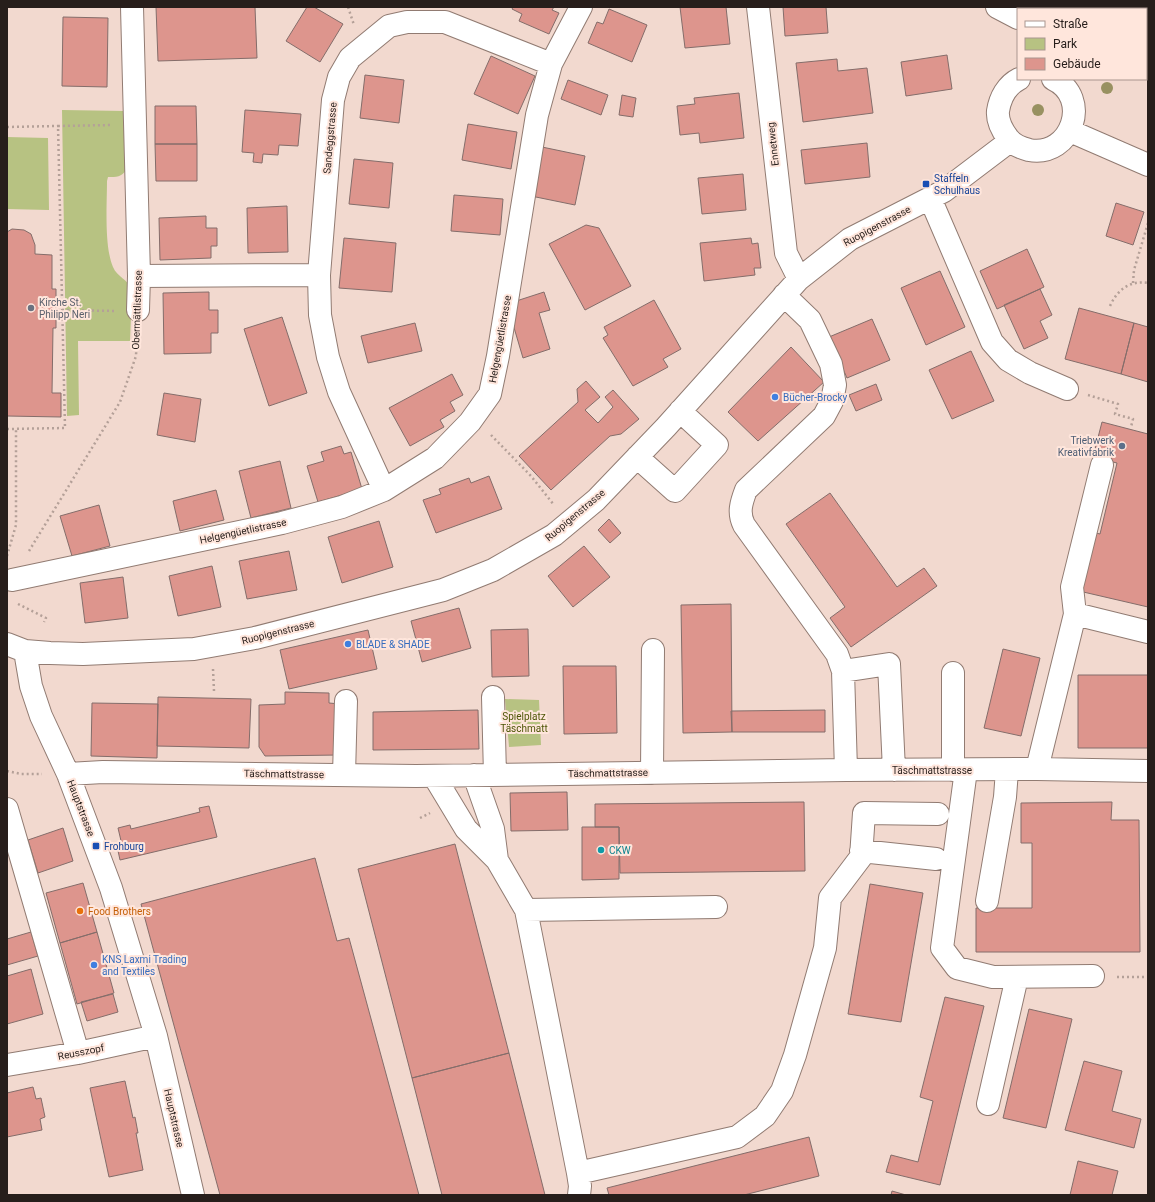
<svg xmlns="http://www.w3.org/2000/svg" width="1155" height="1202" font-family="Roboto,sans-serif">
	<rect width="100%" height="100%" fill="#f2d9cf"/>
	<path fill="#b7c282" d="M62,110L125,111L126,170C122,177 116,177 108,177L107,181C107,204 104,246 113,267C117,277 128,279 132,290L130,341H78L79,415L67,416Z
		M7,137L48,138L49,210L7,209Z
		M505,699L539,700L541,745L509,747Z"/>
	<path fill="#dd958d" stroke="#846d6a" d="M156,7H255L257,58L158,61Z
		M307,7H314L343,24L320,62L286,41Z
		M513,7H554L552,10L559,13L549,34L519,21L522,14L512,9Z
		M680,7H726L730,44L685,48Z
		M783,7H826L828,33L785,36Z
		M1118,7H1143L1146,9H1117Z
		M609,9L647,25L632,62L588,43L597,22L603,24Z
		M1146,9L1148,11V19L1146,22Z
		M63,17L108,18L107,87L62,86Z
		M947,55L952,89L906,96L901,62Z
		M491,56L535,76L518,114L474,94Z
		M837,59L838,71L867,68L873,113L803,122L796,63Z
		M365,75L404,80L399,123L360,118Z
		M568,80L608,95L601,115L561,99Z
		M739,93L744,138L700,143L699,133L680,135L677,106L695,104L694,98Z
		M622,95L636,98L633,117L619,115Z
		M155,106H196L197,144H155Z
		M245,110L301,114L298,146L279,145L278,155L263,154L262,163L253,162L254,153L242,152Z
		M468,124L517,132L511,169L462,160Z
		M867,143L870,177L805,184L801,150Z
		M155,144H197V181H156Z
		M542,147L585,156L575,205L531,196Z
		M354,159L393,163L389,208L349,204Z
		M743,174L746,210L702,214L698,178Z
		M454,195L503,199L500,235L451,231Z
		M1116,203L1144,212L1133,245L1106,236Z
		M287,206L288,252L248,253L247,208Z
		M206,216V228H217V246H211V258L160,260L159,218Z
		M586,225L599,228L631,286L585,310L549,244Z
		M12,229L24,230L31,234L35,245V254L52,255V289H56V328H53L52,393H61V417L7,416V232Z
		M344,238L396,243L392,292L339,288Z
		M751,238L752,244L758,243L761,268H754L755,275L704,281L700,243Z
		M1027,249L1044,287L997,309L980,271Z
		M940,271L965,327L926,345L901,288Z
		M1040,289L1052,315L1040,321L1048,338L1024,349L1004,305Z
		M209,292V310H218V333H211V353L164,354L163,293Z
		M544,292L550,310L539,313L550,349L523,358L507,304Z
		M654,300L681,349L663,359L668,367L633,386L603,338L608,335L604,327Z
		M1079,308L1134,323L1121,374L1065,359Z
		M282,317L307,393L269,406L244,329Z
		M872,319L890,360L847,378L829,337Z
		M415,323L422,351L368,363L361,336Z
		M1134,323L1148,327V382L1121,374Z
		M791,347L824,382L758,441L728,412Z
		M971,351L994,401L952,419L929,370Z
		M452,374L463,395L450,402L455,411L440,420L444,427L410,446L389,408Z
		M586,381L600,397L585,410L598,423L613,407L605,397L613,390L639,419L621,434L610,436L551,490L519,456L578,402L577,389Z
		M876,384L882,400L856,411L849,395Z
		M164,393L201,399L195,442L157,435Z
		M1102,422L1148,434V607L1079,591L1096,533L1100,534L1117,463L1093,457Z
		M341,446L344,454L351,452L362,489L318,502L307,466L324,461L321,452Z
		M280,461L291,508L251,518L239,471Z
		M489,476L502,509L436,533L423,500L441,494L439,489L469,478L471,483Z
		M216,490L224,520L180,531L173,501Z
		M830,493L897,587L924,568L937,586L851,647L830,618L845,607L786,524Z
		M99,505L110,546L72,556L60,516Z
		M609,519L621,533L610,543L598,530Z
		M379,521L393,567L342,583L328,537Z
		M584,546L610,577L573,607L548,576Z
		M289,551L297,590L247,599L239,561Z
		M212,566L221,607L178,616L169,576Z
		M123,577L128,618L85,623L80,583Z
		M731,604L732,732L683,733L681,605Z
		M459,608L471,648L422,662L411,621Z
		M528,629L529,676L492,677L491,630Z
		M368,630L377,669L289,689L280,650Z
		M1003,649L1040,658L1021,736L984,728Z
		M563,666H616L617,733L564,734Z
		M1078,675H1148V748H1078Z
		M285,692L329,693V703L340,704L339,755L265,756L259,747V705L285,704Z
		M158,697L251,699L249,748L157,746Z
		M92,703L158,704L157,758L91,756Z
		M478,710L479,749L373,750V712Z
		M825,710V732H732L731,711Z
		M567,792L568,830L511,831L510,793Z
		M804,802L805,871L620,873L619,827H595V804Z
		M1112,802L1111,820H1139L1140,952H976V908H1032V843H1021V803Z
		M209,806L217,837L120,860L117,846L122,845L118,828L130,825L131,829L200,812L199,808Z
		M582,827H619V879L582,880Z
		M63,828L73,861L38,873L28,840Z
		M455,844L509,1053L412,1078L358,869Z
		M315,858L337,941L349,938L419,1195H220L141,904Z
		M83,883L97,932L60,943L46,893Z
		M870,884L923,893L901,1022L848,1014Z
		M31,932L38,956L7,965V939Z
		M97,932L114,993L77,1004L60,943Z
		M31,969L43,1014L7,1024V976Z
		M113,994L118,1012L87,1021L81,1002Z
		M945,997L984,1006L940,1185L886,1172L891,1155L918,1162L933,1101L920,1097Z
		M1029,1009L1072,1019L1046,1128L1003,1118Z
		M509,1053L545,1195H442L412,1078Z
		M1084,1061L1122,1071L1112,1111L1141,1119L1134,1148L1065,1130Z
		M125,1081L133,1118L135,1117L138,1133H136L143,1170L109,1177L90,1088Z
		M33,1087L36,1099L41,1098L45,1117L40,1119L42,1130L7,1137V1093Z
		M809,1137L819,1176L744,1195H609L607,1188Z
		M1078,1161L1118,1171L1112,1195H1070Z
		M892,1191L906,1195H891Z"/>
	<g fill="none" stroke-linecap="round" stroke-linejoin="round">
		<g stroke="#917b72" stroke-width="24">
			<path id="minor" d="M132,7L139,276L138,310
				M758,7L786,253L799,279
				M997,7L1018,18
				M1047,9V7
				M1019,79C1007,85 1000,98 998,111C997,121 1002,130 1008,138C1013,145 1021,148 1029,150C1072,158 1092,97 1053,79
				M1070,131L1148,165
				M930,198L992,342L1008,360L1030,373L1067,389
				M139,276L319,275
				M784,295L810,320L831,364L835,385L832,401L824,416L746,490C741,503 738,513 744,525L837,654L843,671L846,770
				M637,457L675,491L717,445L680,411
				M384,490L339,392L328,357L320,315L319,275L333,100L339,77L350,58L389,26L407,22H445L551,64
				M12,580L282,523L342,507L384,490L435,458L470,422L490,394L498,356L537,115L551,64L581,7
				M1075,614L1072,587L1102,465
				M7,644L25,651L50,653L83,654L194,649L255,638L443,590L493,570L554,535L596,500L666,427L799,279L850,239L944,191L1010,141
				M25,651L31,686L41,716L68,774L111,888L156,1036L193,1195
				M843,671L889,664L894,770
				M953,673V770
				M493,697L495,775
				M1037,769L1075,614L1148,632
				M966,770L942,948L957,968L993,977L1093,976
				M652,773L653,650
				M68,774L103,772L416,776L846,770L1037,769L1148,771
				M344,775L346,701
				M474,775L493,829L497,860
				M434,776L466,829L497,860L526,910L578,1173L580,1186L579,1195
				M7,809L78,1053
				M861,851L936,859
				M987,901L1005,797L1007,770
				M526,910L716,907
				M7,1065L78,1053L156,1036
				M988,1104L1017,977
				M578,1173L737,1137L765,1116L782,1091L795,1055L825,948L830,898L861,857L864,813L938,814"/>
		</g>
		<path stroke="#b4a098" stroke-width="2.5" stroke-dasharray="2 3" stroke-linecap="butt" d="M348,7L354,25
			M7,127L58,126
			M1133,283L1134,270L1148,223
			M1110,306C1117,290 1130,280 1148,283
			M62,310L116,311
			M1088,395L1118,404L1115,414L1133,419L1131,427
			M7,429L65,428L58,126L112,125
			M491,435L531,476L554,505
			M29,551L120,402L136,356L137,332
			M7,556L16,525V429
			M18,604L46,618L44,622
			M213,669L214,691
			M7,771L21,774H42
			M420,818L430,813
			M1117,977H1148"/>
		<use href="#minor" stroke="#fff" stroke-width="22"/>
	</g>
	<g fill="#989161">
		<circle cx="1107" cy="88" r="6"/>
		<circle cx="1038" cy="110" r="6"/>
	</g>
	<g fill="#1a4fb4" stroke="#ffe6dc" stroke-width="1.5">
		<rect x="922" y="180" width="8" height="8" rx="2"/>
		<rect x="92" y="842" width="8" height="8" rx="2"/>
	</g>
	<circle fill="#6b7280" stroke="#ffe6dc" stroke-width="1.5" cx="31" cy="308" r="4"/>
	<g fill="#3f7fe0" stroke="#ffe6dc" stroke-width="1.5">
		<circle cx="775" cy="397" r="4"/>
		<circle cx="348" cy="644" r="4"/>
		<circle cx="94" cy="965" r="4"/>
	</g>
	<circle fill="#5c6f8a" stroke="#ffe6dc" stroke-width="1.5" cx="1122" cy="446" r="4"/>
	<circle fill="#0f9aa8" stroke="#ffe6dc" stroke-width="1.5" cx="601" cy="850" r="4"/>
	<circle fill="#e8710a" stroke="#ffe6dc" stroke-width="1.5" cx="80" cy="911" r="4"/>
	<g text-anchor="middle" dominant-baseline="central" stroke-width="4" stroke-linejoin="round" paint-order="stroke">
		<g font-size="10" fill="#271e1b" stroke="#ffe6dc">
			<text transform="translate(330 138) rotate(-85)">Sandeggstrasse</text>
			<text transform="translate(773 144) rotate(-96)">Ennetweg</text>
			<text transform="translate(877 226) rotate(-28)">Ruopigenstrasse</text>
			<text transform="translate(137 310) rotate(-88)">Obermättlistrasse</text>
			<text transform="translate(500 339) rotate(-80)">Helgengüetlistrasse</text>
			<text transform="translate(575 515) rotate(-40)">Ruopigenstrasse</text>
			<text transform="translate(243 531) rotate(-12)">Helgengüetlistrasse</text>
			<text transform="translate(278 632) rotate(-14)">Ruopigenstrasse</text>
			<text x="932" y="770">Täschmattstrasse</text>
			<text transform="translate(608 773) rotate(-1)">Täschmattstrasse</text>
			<text transform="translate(284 774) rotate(1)">Täschmattstrasse</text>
			<text transform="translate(81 808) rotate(69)">Hauptstrasse</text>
			<text transform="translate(81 1052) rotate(-11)">Reusszopf</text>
			<text transform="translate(174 1118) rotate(77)">Hauptstrasse</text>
		</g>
		<g font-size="10" fill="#164399" stroke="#ffe6dc" text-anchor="start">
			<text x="934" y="178">Staffeln<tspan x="934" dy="12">Schulhaus</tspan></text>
			<text x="104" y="846">Frohburg</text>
		</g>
		<g font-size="10" fill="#5b616d" stroke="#ffe6dc" text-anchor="start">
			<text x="39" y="302">Kirche St.<tspan x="39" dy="12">Philipp Neri</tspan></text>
		</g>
		<g font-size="10" fill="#366cbe" stroke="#ffe6dc" text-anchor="start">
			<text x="783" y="397">Bücher-Brocky</text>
			<text x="356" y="644">BLADE &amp; SHADE</text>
			<text x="102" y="959">KNS Laxmi Trading<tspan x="102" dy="12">and Textiles</tspan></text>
		</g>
		<g font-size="10" fill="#4e5e75" stroke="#ffe6dc" text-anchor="end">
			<text x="1114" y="440">Triebwerk<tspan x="1114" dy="12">Kreativfabrik</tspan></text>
		</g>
		<g font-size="10" fill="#4e5607" stroke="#ffe6dc">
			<text x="524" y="716">Spielplatz<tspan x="524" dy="12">Täschmatt</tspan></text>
		</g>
		<g font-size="10" fill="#0d838f" stroke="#ffe6dc" text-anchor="start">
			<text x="609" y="850">CKW</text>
		</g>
		<g font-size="10" fill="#c56008" stroke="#ffe6dc" text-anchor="start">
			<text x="88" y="911">Food Brothers</text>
		</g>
	</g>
	<rect width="1155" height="1202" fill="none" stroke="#271e1b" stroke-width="16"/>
	<rect x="1017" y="8" width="130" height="72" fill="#ffe6dc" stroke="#a9968f"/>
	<rect x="1025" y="21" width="20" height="6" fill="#ffffff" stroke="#a9968f"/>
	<text x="1053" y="28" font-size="12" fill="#271e1b">Straße</text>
	<rect x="1025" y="38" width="20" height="12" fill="#b7c282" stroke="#a9968f"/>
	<text x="1053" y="48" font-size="12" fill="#271e1b">Park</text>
	<rect x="1025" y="58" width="20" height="12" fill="#dd958d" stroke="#a9968f"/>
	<text x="1053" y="68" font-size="12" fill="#271e1b">Gebäude</text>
</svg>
